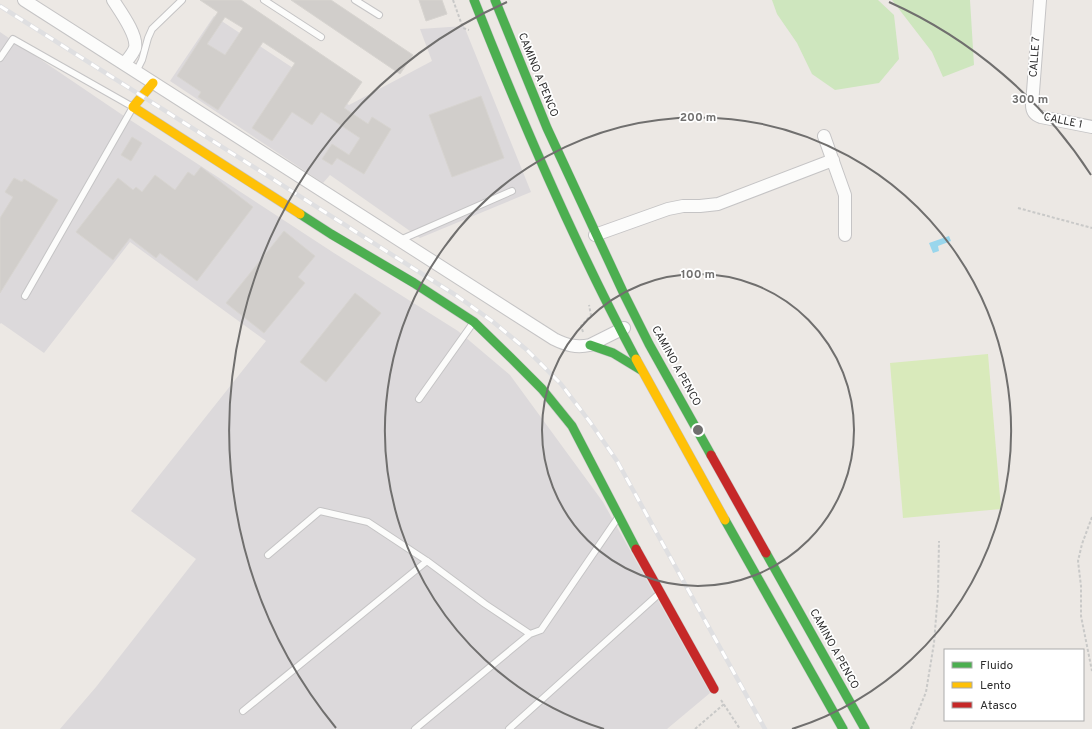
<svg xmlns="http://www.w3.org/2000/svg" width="1092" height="729" font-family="Overpass,sans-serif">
	<rect width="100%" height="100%" fill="#ece8e4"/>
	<path fill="#dcd9db" d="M214,16L349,105L432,61L420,29L464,26L531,192L420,238L330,175L323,183L170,81Z
		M0,32L121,114L334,253L458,331L510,375L603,502L710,693L667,729H60L96,687L196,559L131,511L266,341L130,242L44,353L1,323L0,324Z"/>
	<path fill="#cee6be" d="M772,0H878L894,15L899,59L879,83L835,90L812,74L797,43L777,14Z
		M892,0H970L974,65L943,77L932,52Z"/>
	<path fill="#d9eabb" d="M988,354L1001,509L903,518L890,363Z"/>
	<path fill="#99d6ec" d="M949,236L951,241L938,246L939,251L933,253L929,243Z"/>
	<path fill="#d1cecb" stroke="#d7d4d0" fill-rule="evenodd" d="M200,0H241L362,82L344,108L368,124L372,117L391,129L364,174L337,158L332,165L322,159L332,144L349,155L360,138L321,112L312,125L292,112L272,141L252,128L295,63L263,42L218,110L198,97L201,92L177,76L218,12ZM225,17L243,28L225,55L207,44Z
		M291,0H331L413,55L400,74Z
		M419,0H442L447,14L426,21Z
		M481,96L504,158L452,177L429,115Z
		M132,137L142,143L131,161L121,155Z
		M201,167L253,207L197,281L160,253L156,258L130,238L113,260L76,232L118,178L133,190L136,187L142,192L155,175L175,190L188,172L194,176Z
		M14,178L22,182L24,179L58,200L0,293V218L13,197L5,192Z
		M284,231L315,256L298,277L305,283L264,333L226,303Z
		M355,293L381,313L326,382L300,362Z"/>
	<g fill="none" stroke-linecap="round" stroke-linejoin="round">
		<g stroke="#c5c4c5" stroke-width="8">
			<path id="lane" d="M264,0L321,37
				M355,0L379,15
				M0,58L13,39L133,107L25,296
				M136,72L142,60L148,38L152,29L182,0
				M400,240L512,191
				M419,399L473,323
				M268,555L320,511L368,522L427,561L485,604L530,634L541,630L617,519
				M243,711L427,561
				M415,729L530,634
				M509,729L660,593"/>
		</g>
		<g stroke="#c5c4c5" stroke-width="14">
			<path id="street" d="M24,0L554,339C566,345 576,348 590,345L624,328
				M113,0C120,11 138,35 135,48C133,54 128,59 124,64
				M1040,0L1032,105C1032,111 1035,115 1041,117L1092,127
				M824,136L845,195V235
				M595,235L668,209L683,206H700L718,204L833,160"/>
		</g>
		<g stroke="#c5c4c5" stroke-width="10">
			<path id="fast" d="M474,0C522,122 574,243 636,359
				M495,0L547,128L624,294L649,344L711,455
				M300,214L331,234L414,283L474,322L510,357L542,389L572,426L636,549
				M590,345L613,353L641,370
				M725,520L843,729
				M766,553L865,729"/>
		</g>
		<g stroke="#c5c4c5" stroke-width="10">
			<path id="slow" d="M153,83L133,107L300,214
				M636,359L725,520"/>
		</g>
		<g stroke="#c5c4c5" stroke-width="10">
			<path id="jam" d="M711,455L766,553
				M636,549L714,689"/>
		</g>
		<path stroke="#c9c9c8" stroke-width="2" stroke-dasharray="3 2" stroke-linecap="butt" d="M453,0L463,28L469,30
			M1018,208L1092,228
			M583,332L581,326L591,315L589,305
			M1092,517L1082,544L1078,561L1081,586V616L1092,671
			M721,700L740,729
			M695,729L724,704
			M911,729L926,692L934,643L938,593L939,541"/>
		<use href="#lane" stroke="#fcfcfb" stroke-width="6"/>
		<use href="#street" stroke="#fcfcfb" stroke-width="12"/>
		<use href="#fast" stroke="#4caf50" stroke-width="9"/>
		<use href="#slow" stroke="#ffc107" stroke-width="9"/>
		<use href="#jam" stroke="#c62828" stroke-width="9"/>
		<g stroke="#dfdfe1" stroke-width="4.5">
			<path id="rail" d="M0,6L457,296L492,321L527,350L561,384L590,422L617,461L765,729"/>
		</g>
		<use href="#rail" stroke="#fff" stroke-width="3" stroke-dasharray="9" stroke-linecap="butt"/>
	</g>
	<g fill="none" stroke="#706f6e" stroke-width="2">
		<circle cx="698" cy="430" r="156"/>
		<path d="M604 729A313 313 0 1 1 792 729"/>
		<path d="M336 728A469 469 0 0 1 507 2M889 2A469 469 0 0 1 1091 175"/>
	</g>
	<g text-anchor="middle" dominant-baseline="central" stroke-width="3.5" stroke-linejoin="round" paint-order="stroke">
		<g font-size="11" fill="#2e2e2e" stroke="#fff">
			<text transform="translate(1035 57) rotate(-86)">CALLE 7</text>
			<text transform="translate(538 75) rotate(68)">CAMINO A PENCO</text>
			<text transform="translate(1063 121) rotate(12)">CALLE 1</text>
			<text transform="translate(676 366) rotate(61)">CAMINO A PENCO</text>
			<text transform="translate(834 649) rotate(61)">CAMINO A PENCO</text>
		</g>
	</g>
	<circle cx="698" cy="430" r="6" fill="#706f6e" stroke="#fff" stroke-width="2"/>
	<g font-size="12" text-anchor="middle" font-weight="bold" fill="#706f6e" stroke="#fff" stroke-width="3.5" stroke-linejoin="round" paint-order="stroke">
		<text x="1030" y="103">300 m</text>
		<text x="698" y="121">200 m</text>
		<text x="698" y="278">100 m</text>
	</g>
	<rect x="944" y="649" width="140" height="72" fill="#ffffff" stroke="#ababab"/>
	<rect x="952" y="662" width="20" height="6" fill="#4caf50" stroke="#ababab"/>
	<text x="980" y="669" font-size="12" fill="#2e2e2e">Fluido</text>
	<rect x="952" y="682" width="20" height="6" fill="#ffc107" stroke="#ababab"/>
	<text x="980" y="689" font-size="12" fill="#2e2e2e">Lento</text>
	<rect x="952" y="702" width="20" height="6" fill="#c62828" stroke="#ababab"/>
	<text x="980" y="709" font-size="12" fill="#2e2e2e">Atasco</text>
</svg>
